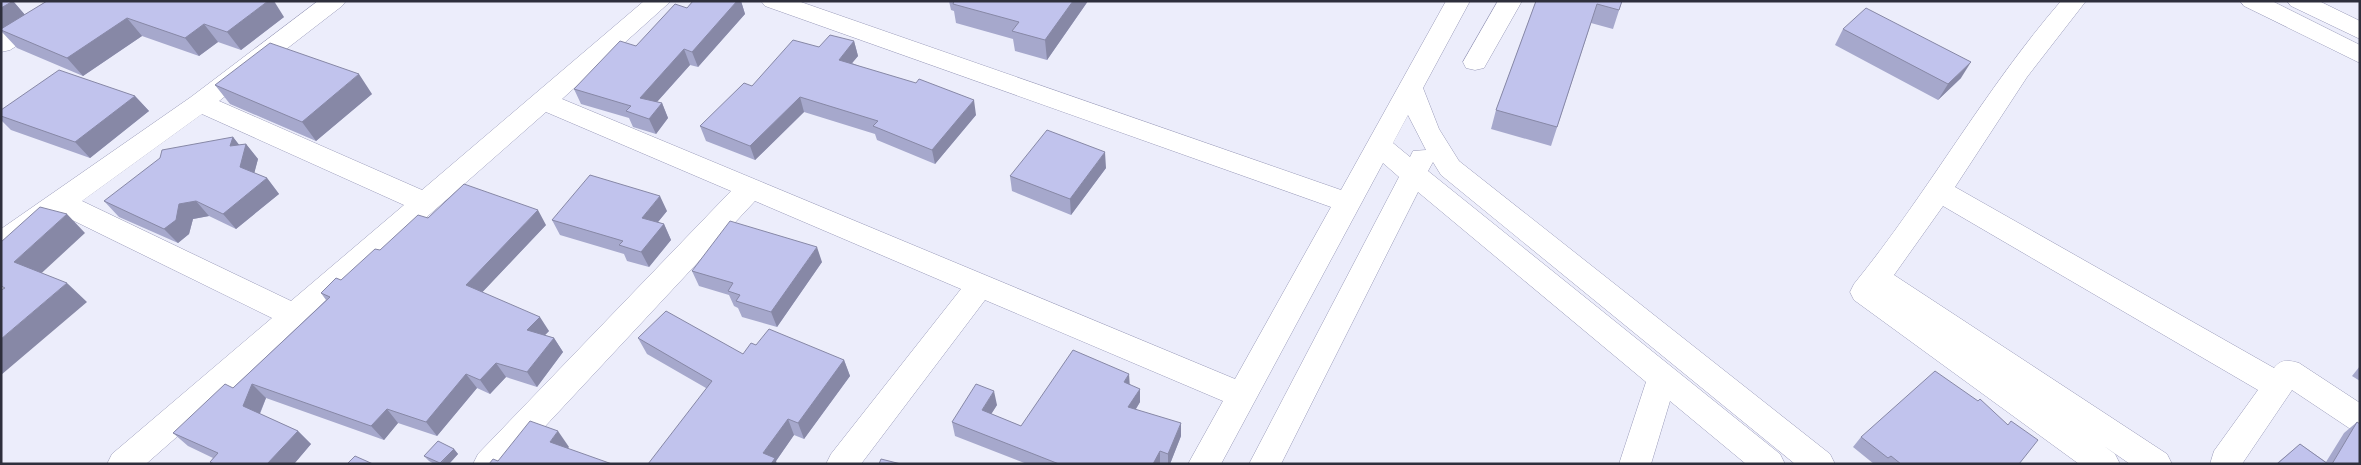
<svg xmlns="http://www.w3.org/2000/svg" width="2361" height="465" font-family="'Golos Text',sans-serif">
	<rect width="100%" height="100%" fill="#ecedfb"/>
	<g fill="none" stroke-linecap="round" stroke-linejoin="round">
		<g stroke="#999ab9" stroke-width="1">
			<path id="minor" d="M53,1H83L79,6L10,50L1,52V33Z
				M318,1H346L342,6L219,101L422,190L644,1H671L562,99L1235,379L1331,207L765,6L761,1H798L1341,190L1446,1H1470L1423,88L1439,129L1459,161L1830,454L1835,464H1795L1441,175L1433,162L1428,171L1780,454L1785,464H1746L1670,401L1651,464H1619L1646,382L1418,192L1281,464H1249L1399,177L1383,163L1221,464H1188L1223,401L985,300L861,464H826L831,454L961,289L755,201L510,464H473L478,454L731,191L546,112L146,464H107L112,454L272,318L62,215L11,252L1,255V229L191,97ZM202,114L404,205L291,301L82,201ZM1408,115L1426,150L1413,151L1410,157L1393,143Z
				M1498,1H1522L1484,68L1475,70L1466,68L1463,62Z
				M2061,1H2086L2027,77L1955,187L2274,368C2281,359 2288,360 2299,363L2360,403V432L2349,428L2292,390L2242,464H2210L2214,451L2258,390L1943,206L1894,275L2167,454L2172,464H2130L2104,446L2115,454L2120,464H2079L1854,300L1850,292L1854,284C1928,193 1984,90 2061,1Z
				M2240,1H2272L2360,45V63L2244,6Z
				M2287,1H2319L2360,21V39L2291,6Z"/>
		</g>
		<use href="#minor" fill="#fff" fill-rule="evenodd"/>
	</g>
	<path fill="#a6a8cc" d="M1,1H13L25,15L284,17L241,50L218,42L199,56L142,36L83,76L17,48L1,31Z
		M693,1H741L745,14L698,67L690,65L657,102L662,103L668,118L656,134L633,127L629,118L581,104L574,89L636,46L687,8Z
		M949,1H1088L1047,60L1015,51L1013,39L956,23L954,11L951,10Z
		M1536,1H1622L1613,29L1591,23L1551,146L1491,129L1496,110Z
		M1843,29L1961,78L1938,100L1835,45Z
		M854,41L858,56L852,63L976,115L935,164L877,140L875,134L804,112L755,160L706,141L700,126L752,86L819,47Z
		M215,85L372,94L316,141L230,104Z
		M135,96L149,111L90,158L11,130L1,120V110Z
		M233,137L239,145L246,144L258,159L254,173L267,178L279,194L236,229L209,216L193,219L189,234L178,243L119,217L104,201Z
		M1106,168L1071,215L1012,191L1010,176Z
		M667,211L658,222L664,224L671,240L649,267L627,261L624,254L560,235L552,220Z
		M428,218L546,225L482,292L549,331L545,335L554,338L563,352L537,387L506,377L490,394L477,388L437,436L398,423L384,440L266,398L260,414L298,431L311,444L294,464H212L210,462L213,458L188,446L173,433L233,388L326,300L321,293L341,280L380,250Z
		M822,262L777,327L742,317L738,308L734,306L729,295L699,286L692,271Z
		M638,338L743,354L756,345L844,360L850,376L804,439L794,435L776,461L706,388L647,354Z
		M2360,366V381L2352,376Z
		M1130,384L1140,402L1136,409L1181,436L1170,464H1027L955,436L952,422L997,405L991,414L1021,426Z
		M2357,422L2360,464H2276L2300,444L2326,462L2344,433Z
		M1861,437L2019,464H1874L1853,447Z
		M454,449L458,454L449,464H434L429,461L424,456Z"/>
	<path fill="#8788a6" d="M13,1L26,16L1,31V8Z
		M268,1H274L284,17L241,50L227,32Z
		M737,1H741L745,14L698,67L692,52Z
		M1073,1H1088L1047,60L1045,40Z
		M127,18L142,36L83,76L67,58Z
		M204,24L218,42L199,56L185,38Z
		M854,41L858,56L843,74L839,60Z
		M684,49L690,65L647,113L640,98Z
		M1971,62L1961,78L1938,100L1948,84Z
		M359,74L372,94L316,141L302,122Z
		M135,96L149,111L90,158L75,142Z
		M800,97L804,112L755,160L750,146Z
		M974,100L976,115L935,164L932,150Z
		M662,103L668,118L656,134L649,119Z
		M233,137L244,151L246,144L258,159L252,182L240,167L230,146Z
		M1105,152L1106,168L1071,215L1070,199Z
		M267,178L279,194L236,229L223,214Z
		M660,196L667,211L649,233L642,218Z
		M196,201L209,216L193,219L189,234L178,243L164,229L179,204Z
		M538,210L546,225L475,300L466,285Z
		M67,214L85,233L33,281L14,262Z
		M664,224L671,240L649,267L641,252Z
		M817,247L822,262L777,327L771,312Z
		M67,283L87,302L1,375V339Z
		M540,317L549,331L536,344L527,330Z
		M554,338L563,352L537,387L527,372Z
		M844,360L850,376L804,439L798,423Z
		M496,363L506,377L490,394L480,380Z
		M466,374L477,388L437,436L426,422Z
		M1129,374L1130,388L1124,382Z
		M252,384L266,398L257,420L243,406Z
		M1140,389V402L1129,420L1128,407Z
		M994,391L997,405L985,424L982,410Z
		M387,409L398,423L384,440L371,426Z
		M788,419L794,435L776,461L777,464H768L763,453Z
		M1181,423V436L1170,464H1168V454Z
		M298,431L311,444L294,464H267Z
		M558,431L569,447L561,457L550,442Z
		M454,449L458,454L449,464H440Z
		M1160,451V464H1153Z"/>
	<path fill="#c1c3ed" stroke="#8788a6" d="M1,1H13L1,8Z
		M47,1H268L227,32L204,24L185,38L127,18L67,58L1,30V29Z
		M693,1H737L692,52L684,49L640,98L662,103L649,119L626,111L631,106L574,89L620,41L636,46L675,4L687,8Z
		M954,1H1073L1045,40L1012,31L1019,22L953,4Z
		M1536,1H1622L1619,10L1597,4L1557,127L1496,110Z
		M1866,8L1971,62L1948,84L1843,29Z
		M830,35L854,41L839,60L916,83L919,79L974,100L932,150L873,126L878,121L800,97L750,146L700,126L744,83L752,86L793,40L819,47Z
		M270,43L359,74L302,122L215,85Z
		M59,70L135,96L75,142L1,116V110Z
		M1047,130L1105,152L1070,199L1010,176Z
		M233,137L230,146L246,144L240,167L267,178L223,214L196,201L179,204L176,220L164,229L104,201L160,158L162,150Z
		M590,175L660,196L642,218L664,224L641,252L619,245L623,241L552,220Z
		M464,184L538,210L466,285L540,317L527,330L554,338L527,372L496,363L480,380L466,374L426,422L387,409L371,426L252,384L243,406L298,431L267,464H214L210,462L218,453L173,433L225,384L233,388L330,297L321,293L336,278L341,280L375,249L380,250L418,215L428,218Z
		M40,207L67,214L14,262L67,283L1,339V290L5,288L1,286V242Z
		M730,221L817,247L771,312L736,301L740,295L728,291L733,283L692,271Z
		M666,311L743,354L751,343L756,345L769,329L844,360L798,423L788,419L763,453L775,458L771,464H648L712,381L638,338Z
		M1073,350L1129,374L1124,382L1140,389L1128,407L1181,423L1168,454L1160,451L1153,464H1059L952,422L976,384L994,391L982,410L1021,426Z
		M1935,371L1978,401L1980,399L2008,425L2011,421L2038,440L2019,464H1901L1891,456L1888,458L1861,437Z
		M530,421L558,431L550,442L612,464H489L493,459L498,461Z
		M2357,422L2360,424V464H2332Z
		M438,441L454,449L440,463L424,456Z
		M2300,444L2328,464H2277Z
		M355,456L373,464H347Z
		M881,459L901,464H879Z"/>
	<rect width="2361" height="465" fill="none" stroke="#2e2f3c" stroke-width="5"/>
</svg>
